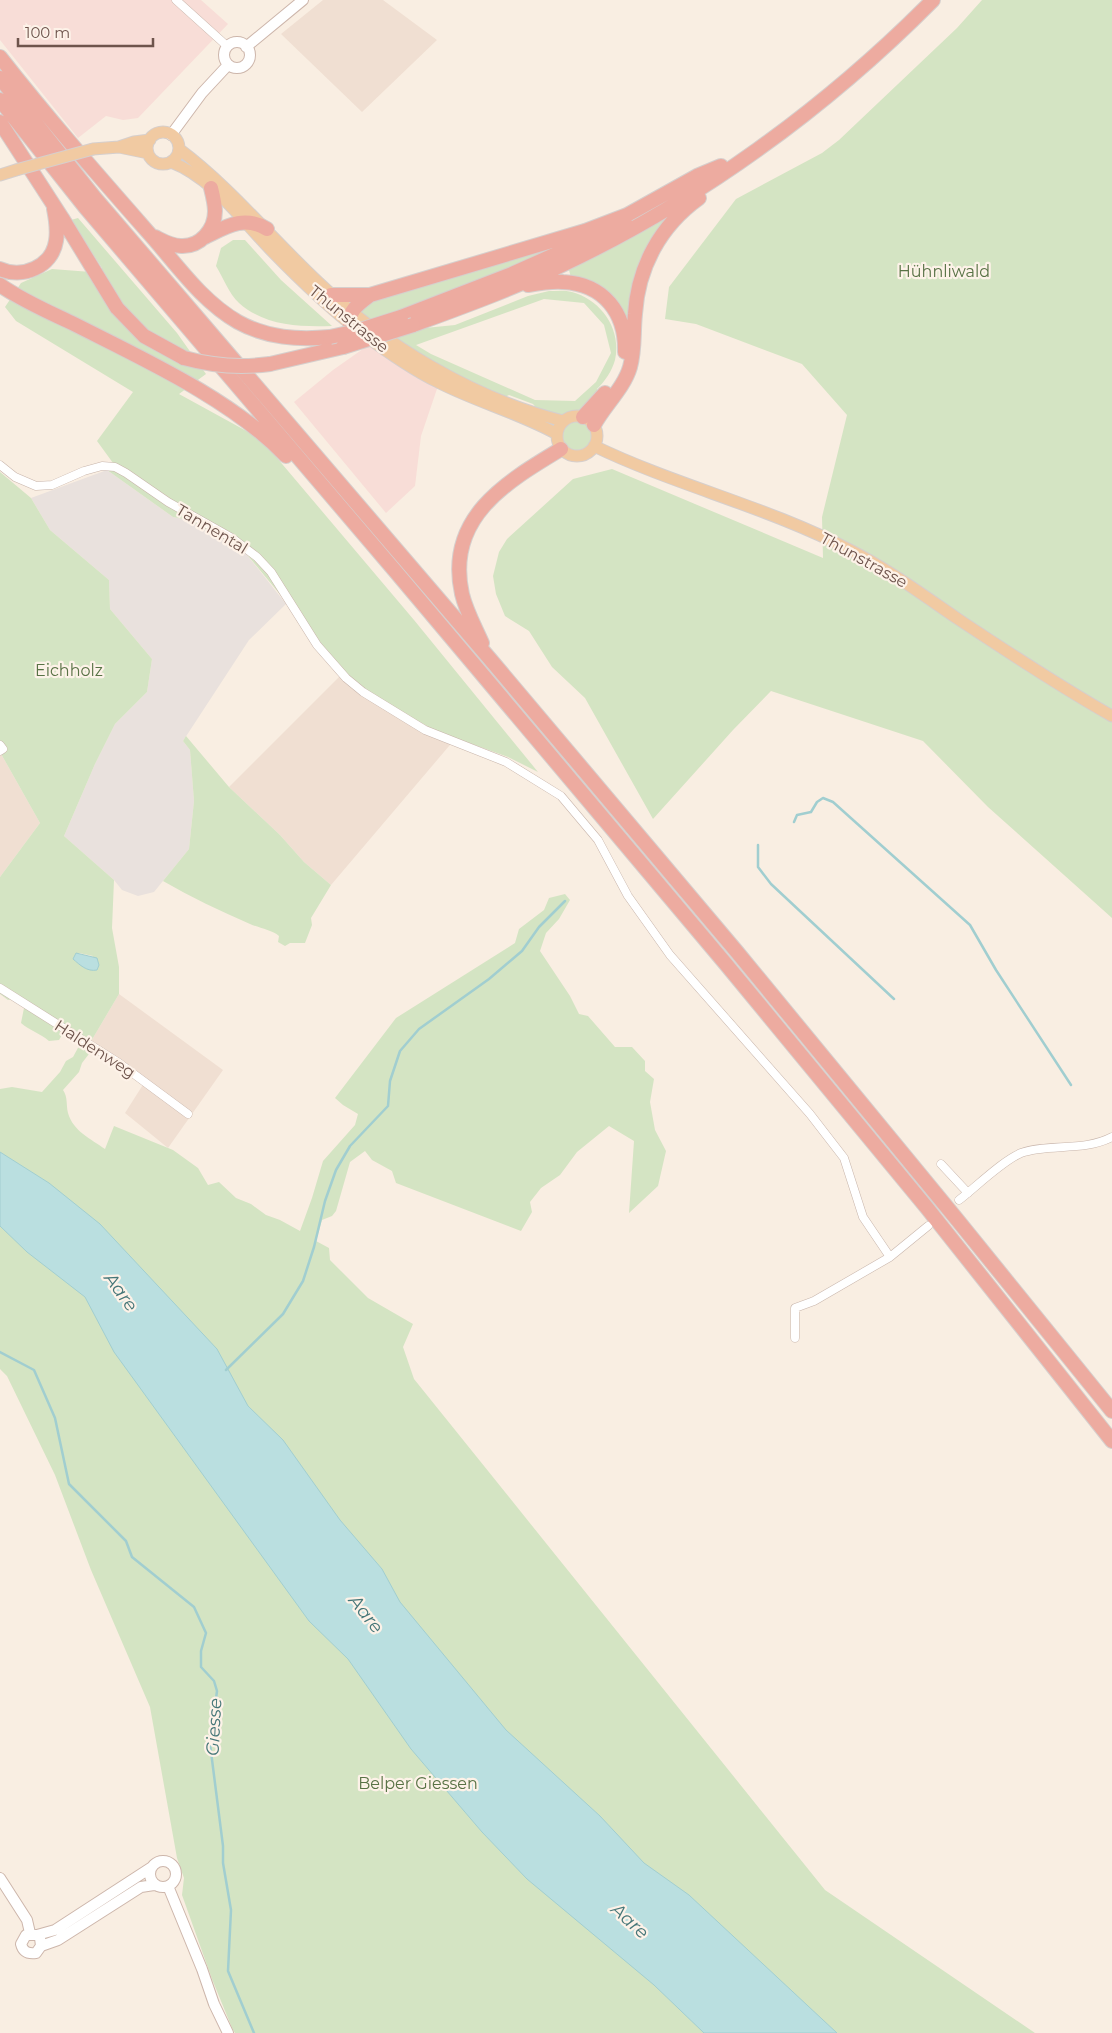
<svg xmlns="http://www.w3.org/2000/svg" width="1112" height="2033" font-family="Montserrat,sans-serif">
	<rect width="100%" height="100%" fill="#f9eee2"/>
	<path fill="#f0dfd2" d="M323,0H383L437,40L362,112L281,34Z
		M344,672L455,739L331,885L304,862L280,835L229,787Z
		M0,752L40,823L0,877Z
		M119,994L223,1070L168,1148L125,1113L146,1080L90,1043Z"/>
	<path fill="#f8ddd7" d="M0,0H201L228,24L138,118L123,120L106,116L78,138L0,40Z
		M370,344L438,386L421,436L415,486L386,513L294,402L333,370Z"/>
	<path fill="#e9e1dd" d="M107,470L173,517L189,520L244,551L286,604L249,640L183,741L190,750L194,801L189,849L154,892L138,896L122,890L114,880L64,836L95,764L115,724L147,692L152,659L110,609L109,580L50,530L31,498Z"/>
	<path fill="#d4e4c3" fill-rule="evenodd" d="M982,0H1112V918L988,807L923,741L771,691L733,730L653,819L585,698L552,667L529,631L505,616L496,594L493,576L499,552L507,539L573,479L612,469L823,558L822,517L847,415L802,364L696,324L665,319L669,287L736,199L822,153L839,140L957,28Z
		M78,218L177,333L206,374L179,394L261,439L414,620L538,772L508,757L436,731L378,699L344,672L244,551L189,520L173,517L107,470L113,463L97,441L133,392L16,321L5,307L21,283L52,269L91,272L102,268L71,220Z
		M662,220L666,223L628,324L571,278L569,270Z
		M233,240H245L281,280L332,326C299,327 265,326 239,303C229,294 223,277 216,266L221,248Z
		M557,247L532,260L371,321L357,312L367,302L412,290L449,275L539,248Z
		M549,291C556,291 565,290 572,292C601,300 622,329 615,360C612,371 605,381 597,389L598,397L580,412L562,416L538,410L533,404L509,395L505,397L437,366L396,338L425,328L455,325L528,296ZM544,299L584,303L604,325L611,353L596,382L575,401L535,400L431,354L416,345Z
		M563 436a14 14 0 1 1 28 0a14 14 0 1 1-28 0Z
		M0,472L31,498L50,530L109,580L110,609L152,659L147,692L115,724L95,764L64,836L114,880L112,928L119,967V994L90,1043L65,1030L59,1040L49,1041C40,1033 30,1031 21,1023L24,1008L16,998L8,1000L0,994V877L40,823L0,752ZM79,953L93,956L86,969L73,959Z
		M186,736L229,787L280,835L304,862L331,885L311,918L312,925L305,943H290L285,946L278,942L279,936C272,930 259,928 250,924C220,911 191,897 163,881L189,849L194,801L190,750L183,741Z
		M565,894L570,900L559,919L546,933L540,951L570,996L579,1014L588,1016L615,1047H632L645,1061V1071L654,1079L650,1102L655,1130L666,1151L658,1186L629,1213L634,1141L609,1126L577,1152L560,1175L541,1188L530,1202L532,1212L521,1231L396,1183L392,1171L372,1160L365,1151L350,1162L336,1211L332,1216L322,1220L316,1241L329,1248L330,1260L368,1298L413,1324L403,1347L414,1379L825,1890L1035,2033H235L232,2028L212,1979L182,1895L184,1878L177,1858L150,1707L91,1570L55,1475L7,1376L0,1369V1089L12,1087L42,1092L60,1072L66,1061L73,1057L79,1046H85L92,1050L82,1063L79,1072L63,1090C68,1097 66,1105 68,1113C73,1131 91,1139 105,1149L114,1126L173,1150L198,1168L208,1185L219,1182L236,1198L251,1204L266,1215L280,1220L300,1231L312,1198L323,1161L355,1125L358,1114L343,1105L335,1098L396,1018L515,943L519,929L544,910L549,898Z"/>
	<path fill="#badfe0" stroke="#a1ced0" d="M76,953L97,958L99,965L97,970C87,972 80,965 73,959Z
		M0,1152L49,1183L100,1224L217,1349L248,1406L283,1440L340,1520L382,1569L400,1602L506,1730L600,1816L644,1863L689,1895L837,2033H704L654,1985L527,1879L482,1832L411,1749L348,1659L309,1621L114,1352L85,1297L27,1252L0,1226Z"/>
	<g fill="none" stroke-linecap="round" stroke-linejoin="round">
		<path stroke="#a1ced0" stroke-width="2.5" d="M794,822L797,815L811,812L817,802L823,798L833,802L970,925L996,970L1071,1085
			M758,845V867L771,884L894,999
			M0,1352L34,1370L55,1418L69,1484L126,1541L132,1557L194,1607L206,1633L201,1651V1667L214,1681L217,1691L210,1744L223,1846V1863L231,1910L228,1971L254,2033
			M226,1370L283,1314L303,1281L314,1247L325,1201L336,1170L350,1146L388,1106L390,1081L400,1051L419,1029L489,979L522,951L539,927L565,901"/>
		<g stroke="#c8b5ab" stroke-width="9">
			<path id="street" d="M176,0L227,46
				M0,465L15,477L36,486L52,485L84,471L102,466L115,467L126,473L168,502L232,538L257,557L271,572L317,645L346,678L363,692L425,730L506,762L561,796L598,840L628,896L670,955L810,1114L844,1158L863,1217L890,1257
				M0,745L3,749L0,751
				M0,988L119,1063L188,1114
				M941,1164L968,1193
				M959,1200C976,1187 1002,1161 1021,1153C1048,1143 1084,1152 1112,1137
				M795,1338V1308L814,1301L890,1257L928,1226"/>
		</g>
		<g stroke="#cdb6ab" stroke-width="12">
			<path id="secondary" d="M224 55a13 13 0 1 1 26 0a13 13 0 1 1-26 0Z
				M246,47L303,0
				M171,135L202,93L228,65
				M150 1874a13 13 0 1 1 26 0a13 13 0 1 1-26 0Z
				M0,1878L27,1920L30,1933
				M168,1886L202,1969L214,2004L228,2033
				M37,1935L40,1938L41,1946L36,1953C28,1954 23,1952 21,1944L26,1935H37L55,1930L152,1867
				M41,1946L58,1940L141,1887L154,1885"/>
		</g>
		<g stroke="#d6cfcd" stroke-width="13">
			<path id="primary" d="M147 148a16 16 0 1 1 32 0a16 16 0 1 1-32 0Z
				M119,147L148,153
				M93,149L119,147L134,142L150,140
				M179,149C231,188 271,238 318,282C384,345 474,399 563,421
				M171,162C212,178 240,218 270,249C299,279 329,308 362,333C386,351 411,369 438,382C477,402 519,413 557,434
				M0,175L16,170
				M557 436a20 20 0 1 1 40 0a20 20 0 1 1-40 0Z
				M594,446C677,486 768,507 850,550C888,569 923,595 958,619C1009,653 1059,686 1112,716"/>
		</g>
		<g stroke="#d6cfcd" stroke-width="16">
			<path id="highway" d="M0,57C47,117 97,174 147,231C176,263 200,300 238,322C267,338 298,340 330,337
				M0,78L95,198L490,659L737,952L955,1217L1112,1411
				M0,100L85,207L396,572L725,963L927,1208L1112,1441
				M0,122L62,218L117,308L144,336L184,358
				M155,237C163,241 171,246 181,246C200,247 215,230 215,211C215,204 213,196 211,188
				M205,237C227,226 244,215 267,229
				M0,269C22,279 52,267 56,241C58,230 56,219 54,209
				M0,285C23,301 49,312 74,324C143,359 233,400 286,456
				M528,285C540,283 552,281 563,282C604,284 626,313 625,352
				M331,295H370L585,231L627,215L697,176L721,166
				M401,317L512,274L625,223
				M350,324C347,311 361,302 370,295
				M413,325C462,307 512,289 560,266C698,201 825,109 933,0
				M270,364L343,347
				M583,417L605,393
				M594,425C604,406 624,388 630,367C635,350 633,332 635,314C638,267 660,226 699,198
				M482,643C475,627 466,611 462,594C445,518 506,482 561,449"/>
		</g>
		<use href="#street" stroke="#fff" stroke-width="8"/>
		<use href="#secondary" stroke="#fff" stroke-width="10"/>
		<use href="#primary" stroke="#f1caa2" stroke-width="11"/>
		<use href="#highway" stroke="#edaba0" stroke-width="14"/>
		<g stroke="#d6cfcd" stroke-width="13" stroke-linecap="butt">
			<path id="primary-bridge" d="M16,170L93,149"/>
		</g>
		<g stroke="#d6cfcd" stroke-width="16" stroke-linecap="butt">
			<path id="highway-bridge" d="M330,337L357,331L401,317
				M343,347L413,325
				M184,358C213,366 240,368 270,364"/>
		</g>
		<use href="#primary-bridge" stroke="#f1caa2" stroke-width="11"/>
		<use href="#highway-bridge" stroke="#edaba0" stroke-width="14"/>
	</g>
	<g text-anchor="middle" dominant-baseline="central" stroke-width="4.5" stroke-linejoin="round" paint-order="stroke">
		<g font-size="16" fill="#587245" stroke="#fdf2e8">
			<text x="944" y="271">Hühnliwald</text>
			<text x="69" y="670">Eichholz</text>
			<text x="418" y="1783">Belper Giessen</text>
		</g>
		<g font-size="16" fill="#6e544c" stroke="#fdf2e8">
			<text transform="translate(349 319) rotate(39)">Thunstrasse</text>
			<text transform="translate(212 529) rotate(31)">Tannental</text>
			<text transform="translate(864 560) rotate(29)">Thunstrasse</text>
			<text transform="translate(95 1049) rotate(33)">Haldenweg</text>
		</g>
		<g font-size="18" font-style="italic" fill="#457678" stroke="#fdf2e8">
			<text transform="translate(121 1292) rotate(54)">Aare</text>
			<text transform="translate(366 1614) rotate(52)">Aare</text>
			<text transform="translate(214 1727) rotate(-87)">Giesse</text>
			<text transform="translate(630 1921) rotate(42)">Aare</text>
		</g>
	</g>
	<path d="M18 38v8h135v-8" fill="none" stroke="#6e544c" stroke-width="2.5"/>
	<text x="25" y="38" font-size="15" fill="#6e544c" stroke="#fdf2e8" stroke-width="4" paint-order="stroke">100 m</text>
</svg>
